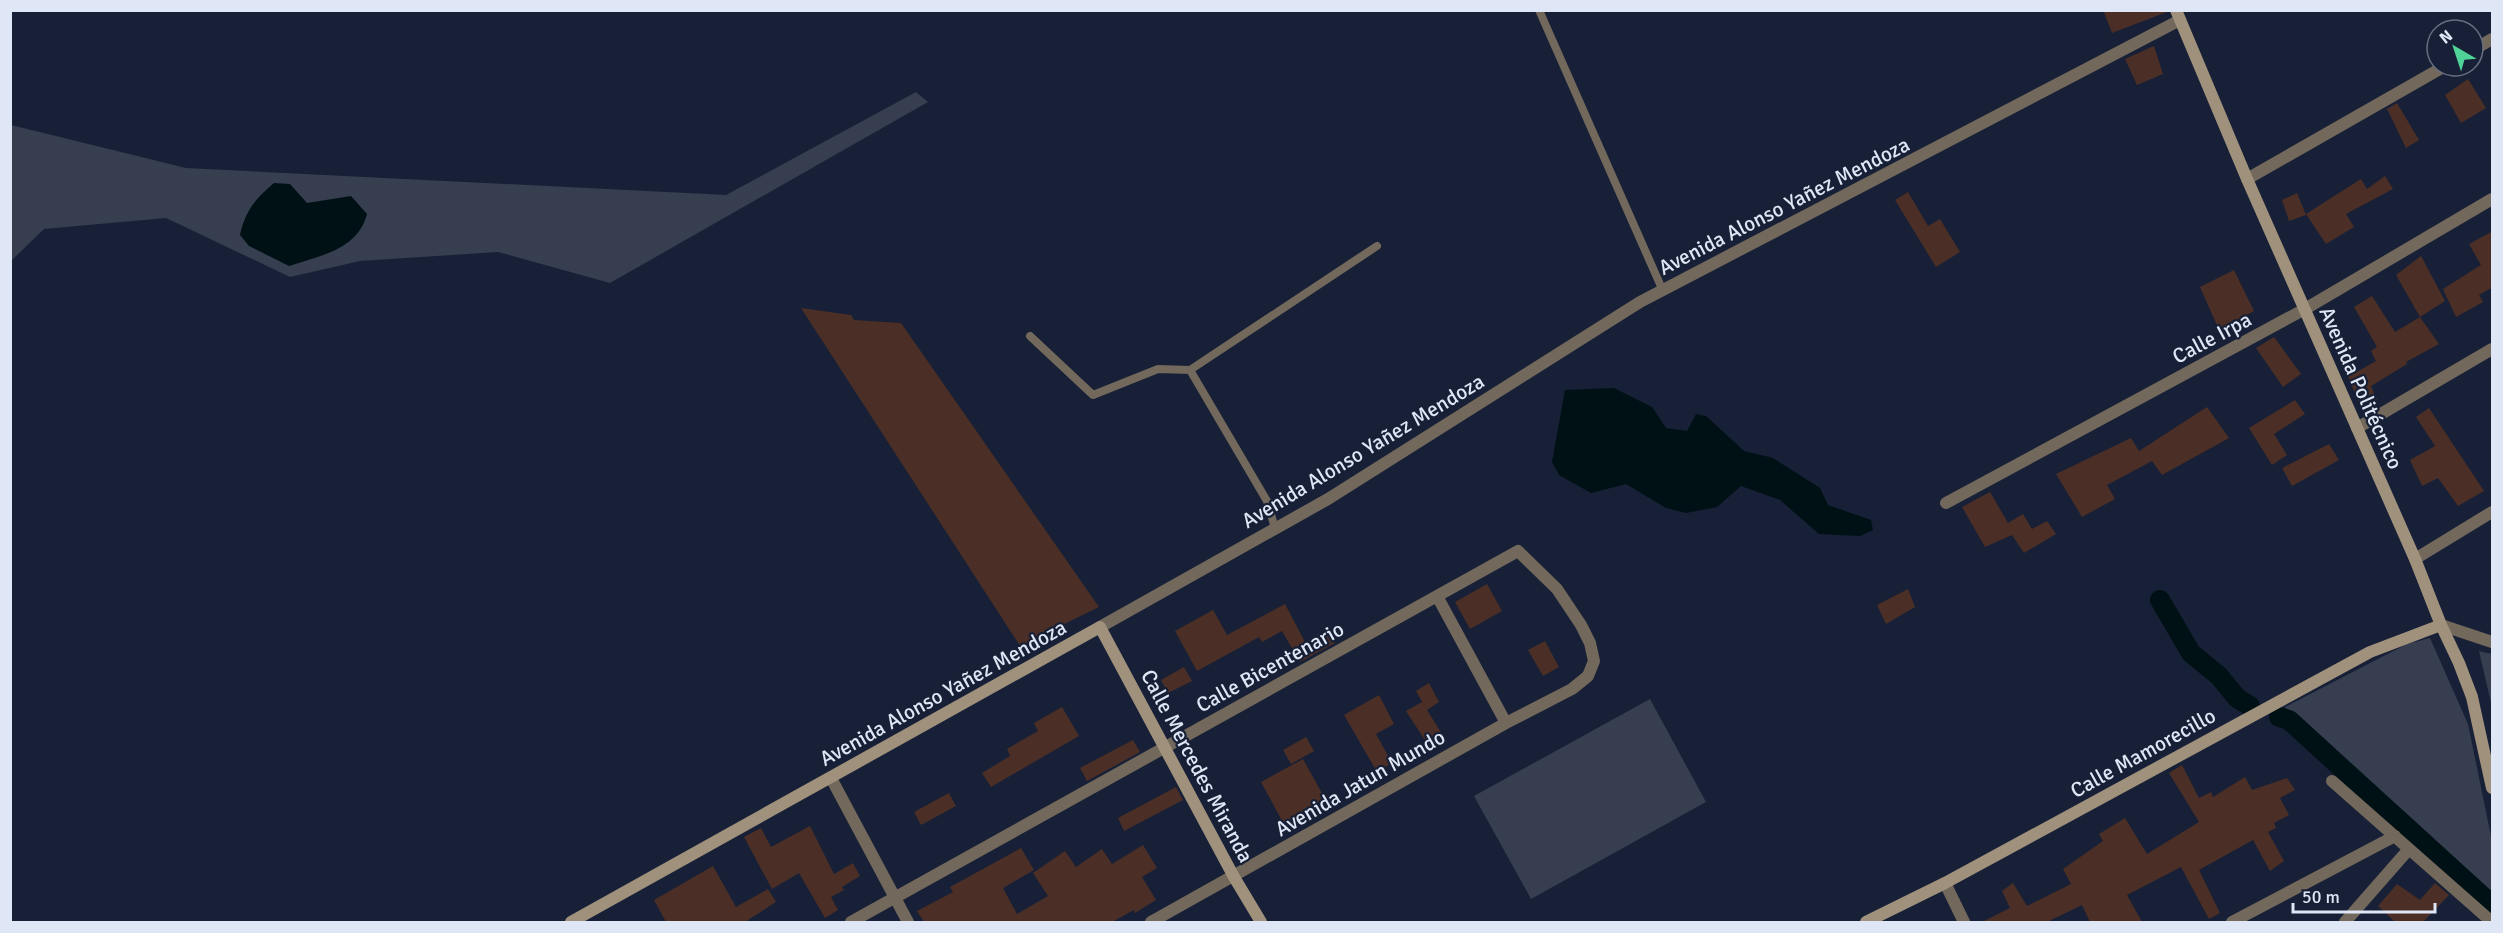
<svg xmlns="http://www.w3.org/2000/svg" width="2503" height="933" font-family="Signika,sans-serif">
	<rect width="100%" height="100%" fill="#172036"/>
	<path fill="#363e50" d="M916,92L928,102L610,283L498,252L360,261L290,277L166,218L44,229L11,261V125L186,168L726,195Z
		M2430,638L2468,724L2492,841V901L2395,813L2285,707L2407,644Z
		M2479,651L2492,654V707Z
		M1650,699L1706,802L1531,899L1474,796Z"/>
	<path fill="#001115" d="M274,183L290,184L307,203L351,196L367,214C358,250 319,256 289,266L249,246L240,235C245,211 256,198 274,183Z
		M1614,388L1652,407L1666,428L1687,431L1696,414L1706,416L1744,451L1773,458L1820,488L1828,505L1871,520L1873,530L1860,536L1819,534L1780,500L1741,486L1717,507L1686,513L1666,508L1626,484L1591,493L1559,475L1552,462L1565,390Z"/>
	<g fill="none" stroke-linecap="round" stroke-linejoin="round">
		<path stroke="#001115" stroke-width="20" d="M2160,600L2191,653L2219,676L2237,698L2250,706
			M2279,717L2289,720L2492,905"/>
	</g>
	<path fill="#4b2f26" d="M2103,10H2167V12L2112,33Z
		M2154,46L2163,74L2137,85L2125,59Z
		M2468,79L2486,108L2461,123L2445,95Z
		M2397,103L2419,140L2406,148L2387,109Z
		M2385,176L2393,189L2346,214L2354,227L2326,244L2306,214L2361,179L2367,189Z
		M1908,192L1928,226L1940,219L1960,252L1936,267L1895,200Z
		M2297,193L2306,215L2289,221L2282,200Z
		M2493,231V287L2479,295L2483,302L2456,317L2443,289L2481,265L2469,244Z
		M2421,256L2445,301L2420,317L2396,275Z
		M2234,270L2254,311L2219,330L2200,287Z
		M2372,296L2395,332L2420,317L2439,344L2406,362L2407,364L2371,386L2377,400L2361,408L2348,377L2376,361L2371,351L2377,347L2354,307Z
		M801,308L851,315L854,320L901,323L1099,607L1056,628L1057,630L1022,649Z
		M2274,337L2301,374L2283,387L2256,348Z
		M2295,400L2305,414L2274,434L2287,455L2272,465L2249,428Z
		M2207,407L2229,438L2162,475L2152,461L2107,485L2115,499L2082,517L2056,474L2131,438L2139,451Z
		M2429,408L2484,491L2458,506L2438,478L2422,486L2410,460L2435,446L2416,417Z
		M2329,444L2339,460L2292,486L2282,468Z
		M1990,492L2008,523L2023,514L2032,529L2047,521L2056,534L2024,553L2012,535L1985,547L1962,507Z
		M1487,584L1502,611L1470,629L1455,602Z
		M1908,589L1915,607L1886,624L1877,605Z
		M1285,604L1305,642L1328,630L1335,643L1300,662L1282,631L1262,642L1259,637L1197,671L1175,631L1213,610L1227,635Z
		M1545,641L1559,667L1543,676L1528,650Z
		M1184,667L1192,681L1168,693L1161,680Z
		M1429,683L1439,702L1427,710L1447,742L1432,751L1406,711L1422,702L1426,709L1416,691Z
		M1379,695L1394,724L1376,734L1392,763L1377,772L1344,715Z
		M1062,707L1079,736L991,787L982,773L1010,756L1007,749L1038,731L1034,723Z
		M1306,737L1314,751L1291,764L1283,750Z
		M1133,740L1140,752L1087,781L1080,768Z
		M1303,759L1329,806L1287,830L1261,782Z
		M2182,765L2199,798L2211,792L2213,797L2245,777L2252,790L2287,778L2295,790L2280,798L2289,815L2274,823L2276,828L2268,832L2284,861L2270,871L2253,840L2199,870L2220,913L2209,919L2181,867L2127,895L2142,922H2090L2082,905L2047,922H1982L2010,908L2002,891L2013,883L2027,906L2071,884L2063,869L2103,841L2099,834L2125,818L2147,854L2199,822L2169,773Z
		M1176,787L1183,800L1124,831L1118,818Z
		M949,793L956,806L921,825L914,812Z
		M810,826L834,874L853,863L860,876L842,887L844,890L831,897L838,910L825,918L799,873L772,889L744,837L761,828L771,847Z
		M1143,845L1157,868L1142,877L1156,900L1135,913L1134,910L1112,922H924L917,911L953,892L950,887L1021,848L1034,870L1003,888L1017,914L1048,896L1033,873L1065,851L1076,867L1102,849L1112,864Z
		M713,866L736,907L768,889L776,902L745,922H666L654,900Z
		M2435,883L2449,895L2423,922H2395L2378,906L2397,884L2420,900Z"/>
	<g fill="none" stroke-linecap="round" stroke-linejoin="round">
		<path stroke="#72685b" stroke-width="8" d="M1539,10L1663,291
			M1030,336L1093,395L1158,369L1190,370L1377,246
			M1190,370L1267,501L1275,528"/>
		<path stroke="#72685b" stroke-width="12" d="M2473,50L2492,39
			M2247,179L2445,66
			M2357,428L2492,349
			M1946,503L2305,309L2492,199
			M2415,559L2492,512
			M1437,596L1506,723
			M2441,625L2492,642
			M1100,627L1328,499L1640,302L2180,20
			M831,778L908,922
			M2332,781L2492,922
			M1945,883L1964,922
			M851,922L1518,551L1557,589L1581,625L1590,643L1594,661L1588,676L1572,689L1506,723L1151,922
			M2232,922L2395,836
			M2345,922L2409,849"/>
		<path stroke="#a0917c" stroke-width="12" d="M2176,10L2247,179L2415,559L2441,625L2459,663L2472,697L2492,788
			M571,922L1100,627L1234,877L1261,922
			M1866,922L1945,883L2370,652L2441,625"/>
	</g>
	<g text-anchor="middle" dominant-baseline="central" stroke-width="4.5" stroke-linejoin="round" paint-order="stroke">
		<g font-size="21" fill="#dfe6f5" stroke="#172036">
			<text transform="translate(1784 206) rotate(-27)">Avenida Alonso Yañez Mendoza</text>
			<text transform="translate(2212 338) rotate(-28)">Calle Irpa</text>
			<text transform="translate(2361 388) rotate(66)">Avenida Politécnico</text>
			<text transform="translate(1363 451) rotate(-31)">Avenida Alonso Yañez Mendoza</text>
			<text transform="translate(1270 667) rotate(-29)">Calle Bicentenario</text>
			<text transform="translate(943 693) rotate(-29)">Avenida Alonso Yañez Mendoza</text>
			<text transform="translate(2143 753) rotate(-29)">Calle Mamorecillo</text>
			<text transform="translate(1197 766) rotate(62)">Calle Mercedes Miranda</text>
			<text transform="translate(1360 783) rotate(-30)">Avenida Jatun Mundo</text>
		</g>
	</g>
	<rect width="2503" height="933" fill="none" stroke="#dfe6f5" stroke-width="24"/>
	<g transform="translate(2455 48) rotate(321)"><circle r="28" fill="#172036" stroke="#676f82" stroke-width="1.5"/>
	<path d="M0-4.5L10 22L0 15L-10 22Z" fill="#50d398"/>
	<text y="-9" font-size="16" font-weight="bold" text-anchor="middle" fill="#dfe6f5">N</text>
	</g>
	<path d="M2293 903v9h142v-9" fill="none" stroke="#dfe6f5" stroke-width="3"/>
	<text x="2302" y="903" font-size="18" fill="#dfe6f5" stroke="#172036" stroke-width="4.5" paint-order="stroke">50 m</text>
</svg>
